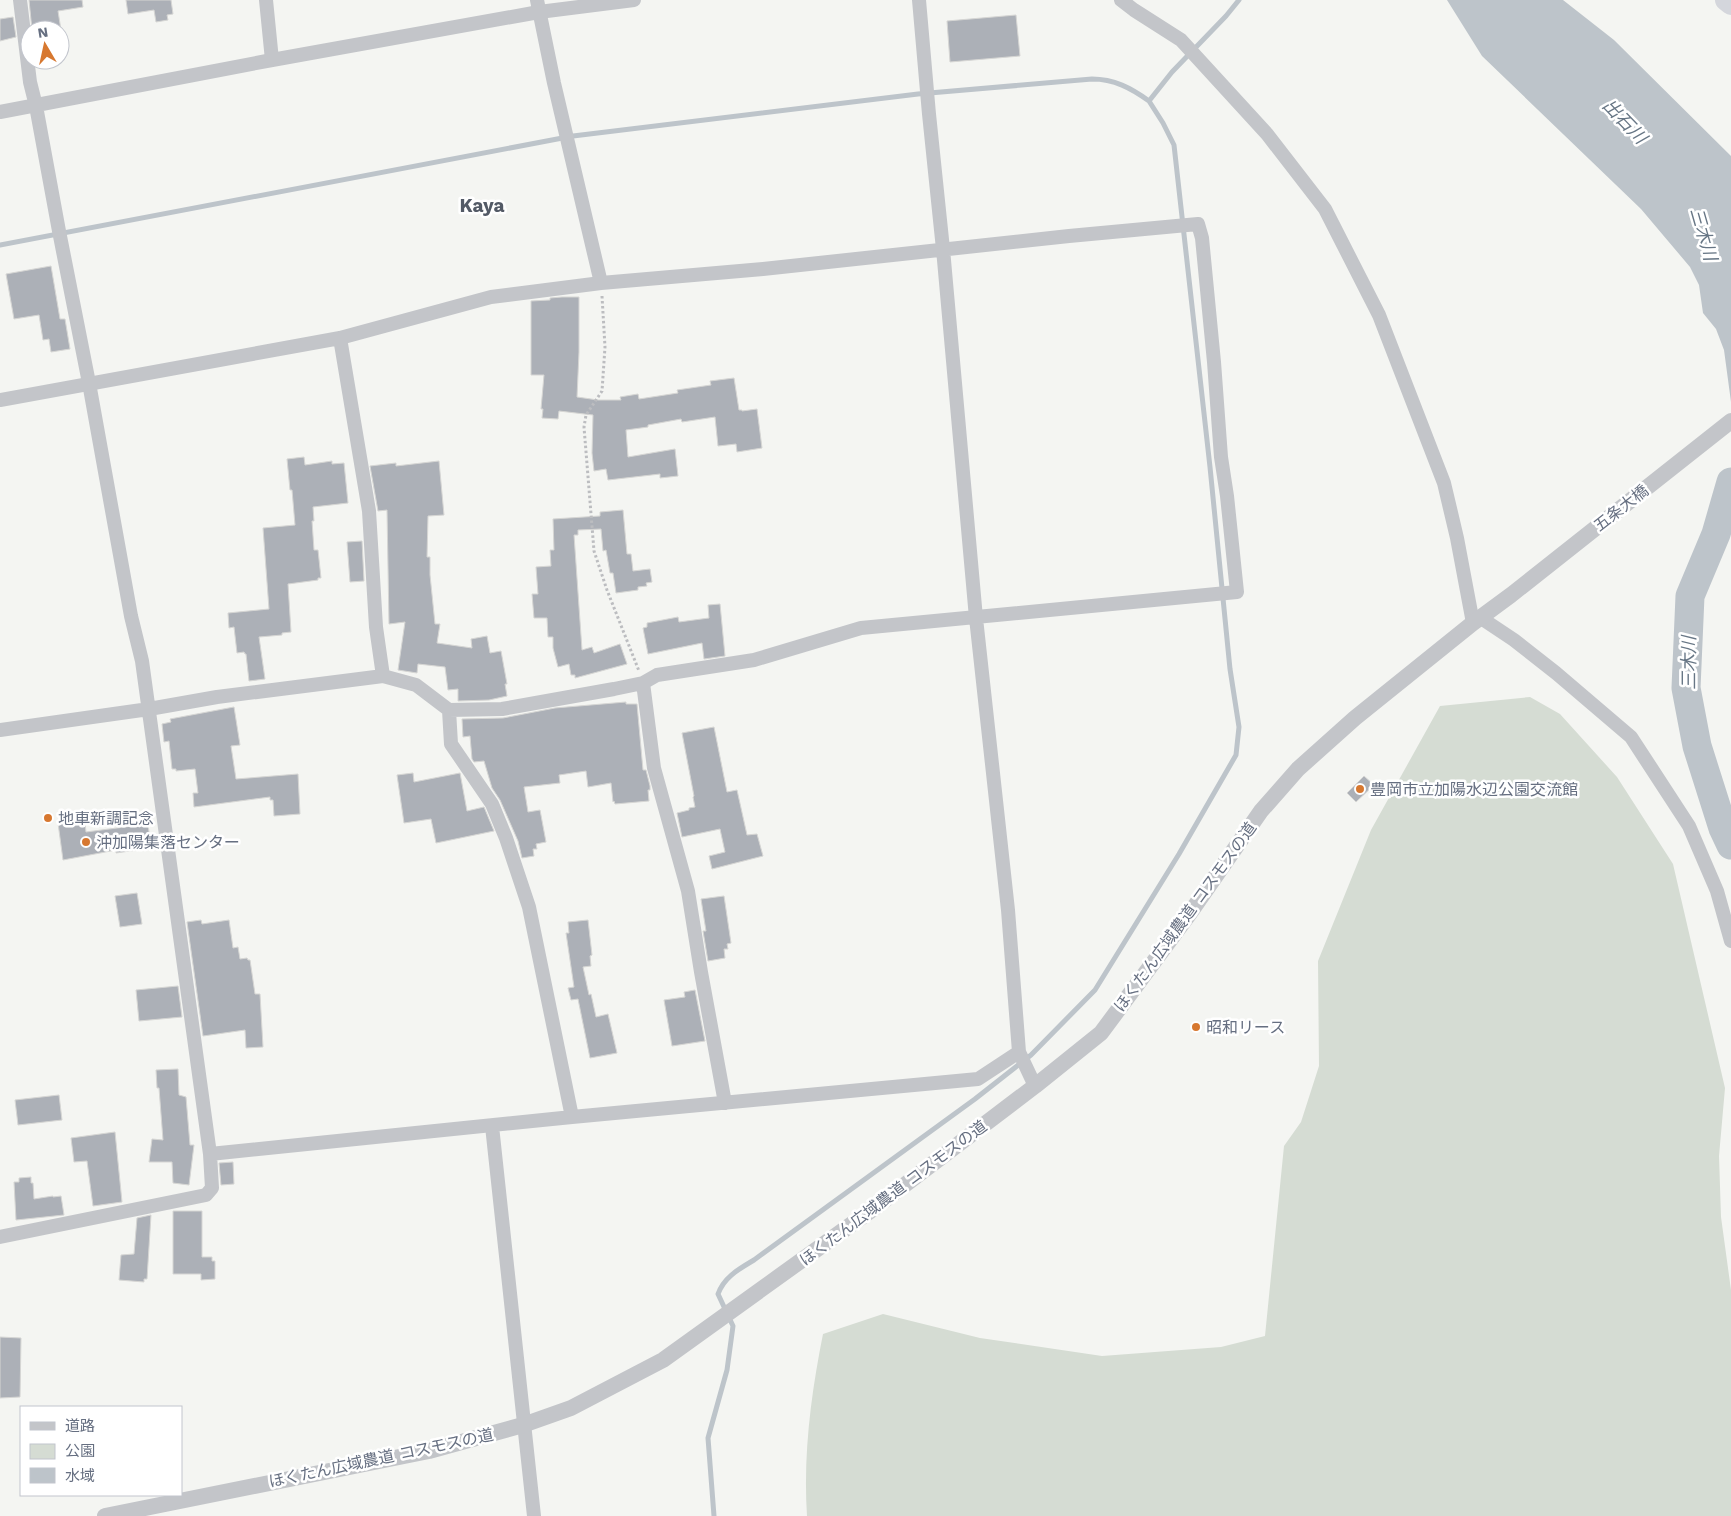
<svg xmlns="http://www.w3.org/2000/svg" width="1731" height="1516" font-family="'Work Sans','Noto Sans JP',sans-serif">
	<rect width="100%" height="100%" fill="#f4f5f2"/>
	<path fill="#d5dcd3" d="M1530,697L1560,714L1617,777L1673,864L1725,1088L1719,1156L1721,1217L1731,1290V1516H807C803,1455 811,1394 823,1334L883,1314L980,1338L1102,1356L1221,1347L1265,1336L1284,1146L1301,1122L1319,1066L1318,961L1371,830L1440,706Z"/>
	<path fill="#bdc4ca" d="M1447,0H1563L1614,40L1731,156V402L1724,350L1716,329L1703,313L1699,285L1690,267L1641,209L1482,56Z"/>
	<g fill="none" stroke-linecap="round" stroke-linejoin="round">
		<path stroke="#bdc4ca" stroke-width="5" d="M0,245L573,136L918,94L1092,79C1114,79 1131,88 1149,101
			M714,1516L708,1438L727,1370L733,1326L718,1294C724,1277 739,1269 754,1260L975,1099L1031,1055L1095,990L1179,854L1236,755L1239,727L1230,669L1210,467L1174,145L1163,123L1149,101L1172,72L1226,16L1239,0"/>
		<path stroke="#bdc4ca" stroke-width="29" d="M1731,482L1716,534L1690,596L1686,688L1697,746L1723,828L1731,845"/>
	</g>
	<path fill="#acb0b7" stroke="#d6d6d4" d="M29,0H82L83,7L58,11L61,30H32Z
		M126,0H171L173,14L167,15L168,20L156,22L154,10L128,14Z
		M1016,15L1020,56L950,62L947,21Z
		M13,17L16,37L0,41V19Z
		M51,266L60,319H65L70,349L51,352L49,339L43,340L39,315L14,319L6,274Z
		M562,297H579V352L577,397L598,400H621L620,397L638,394L639,399L678,393L677,390L711,385L710,381L734,378L739,410H742V411L757,409L762,448L737,452L736,444L718,446L715,417L682,422L681,419L648,425V427L626,430L628,457L675,449L678,476L660,478V474L608,480L606,469L594,471L592,453L593,415L559,411L558,419L542,418L543,409H541L544,375H531V301L550,300V298Z
		M304,457L305,465L332,461V464L344,463L348,503L313,507L314,521H312L314,550H318L321,578H318V580L288,584L291,632L282,633V635L259,637L265,679L249,681L246,654H245L244,652L237,653L234,627L229,628L228,613L269,609L263,528L295,525L292,490H290L287,459Z
		M439,461L444,515L428,516L427,557H430V575L435,624H440L437,643L472,648L471,639L487,636L490,653L501,651L507,684H505L507,696L489,700L458,701V689L448,690L445,667L418,664L417,673L398,670L405,622L389,624L387,510L378,511L370,466L396,463V466Z
		M623,510L627,554H631L633,571L650,569L652,582L646,583L647,586L638,587V590L616,593L613,573H610L606,550L603,551L601,529L578,530V535H574L582,650L592,647L594,653L620,644L627,664L575,678V675H571L569,664L558,667L553,648V637H548L547,618H534L532,594H538L536,567L551,566L550,550H554L553,519L600,516V512Z
		M362,541L364,581L350,582L347,542Z
		M720,604L725,656L704,659L702,643L648,654L643,628L647,627V623L678,617L679,622L709,618L708,605Z
		M626,702V704H637L643,770H646L650,786V790H648L649,801L615,804L614,801L613,802L611,783L588,787L586,771L559,775L560,783L524,787L528,812L540,810L546,842L536,844L537,849H533L534,856L522,858L518,841L500,800L492,788L484,761L474,762L472,759L470,736L463,737L462,719L503,718L555,708Z
		M234,707L240,745L231,746L236,779L298,774L300,814L274,816L273,800H270V797L194,807L193,793H198L195,769L176,771V769H172L169,741L164,742L162,724L171,722L170,719Z
		M714,727L727,792L737,790L747,835L757,834L763,856L712,869L709,856L725,852L720,829L682,837L677,813L689,810V808L695,807L693,797L694,796L682,733Z
		M413,773L414,782L460,773L467,811L484,807L494,831L436,843L431,819L404,823L397,775Z
		M1364,776L1374,785L1356,802L1347,793Z
		M84,815L86,832L148,824L151,848L116,853V850L63,860L58,823L71,821V817Z
		M137,893L142,924L120,927L115,896Z
		M724,896L731,943L727,944L728,949H724L725,958L708,961L703,931H706L701,899Z
		M201,920L202,924L229,920L233,948L238,947L240,959L247,958L248,960H250L255,994H260L263,1047L246,1048L245,1030L203,1036L187,922Z
		M588,920L592,955L590,956L591,966L583,967L589,995L591,994L596,1017L608,1014L617,1053L590,1058L578,999L571,1000L568,988L574,987L566,933H569L568,922Z
		M178,986L182,1017L139,1021L136,990Z
		M695,990L705,1041L672,1046L664,1000L685,997L684,992Z
		M178,1069L179,1095L186,1097L190,1145H194L189,1185L173,1183L172,1162H149L152,1139L163,1140L159,1088H157L156,1070Z
		M59,1095L62,1120L18,1125L15,1100Z
		M115,1132L122,1202L93,1206L87,1161L74,1162L71,1138Z
		M233,1162L234,1184L221,1185L219,1163Z
		M31,1177V1183H33L34,1199L53,1196V1197L61,1196L64,1215L16,1220L14,1182H19V1178Z
		M173,1211H202V1257H212V1261H215V1279L201,1280V1274H173Z
		M151,1215L147,1279H144V1282L119,1280L121,1255L134,1254L137,1218Z
		M0,1337L21,1338L20,1397L0,1398Z"/>
	<g fill="none" stroke-linecap="round" stroke-linejoin="round">
		<path stroke="#bcbdc0" stroke-width="3" stroke-dasharray="2.5 2.5" stroke-linecap="butt" d="M602,296L605,347L602,391L586,415L584,427L594,551L607,590L639,671"/>
		<path stroke="#c3c5c9" stroke-width="14" d="M266,0L272,60
			M537,0L554,83L601,283
			M919,0L929,114L943,249L976,618L1008,910L1019,1052L1035,1086
			M1121,0L1134,10L1181,40L1267,134L1325,209L1379,315L1444,483L1457,538L1473,623
			M0,112L272,60L539,12L634,0
			M340,338L369,511L376,627L383,676
			M0,400L340,338L491,297L601,283L763,269L1069,236L1198,224L1202,238L1214,362L1221,457L1227,496L1237,592L861,628L754,660L657,675L643,683L614,689L502,709L449,710L416,685L383,676L217,697L149,709L0,730
			M1481,618L1514,640L1556,673L1631,737L1689,826L1717,891L1731,941
			M643,683L654,768L688,891L701,972L725,1103
			M449,710L451,744L492,804L506,838L529,907L572,1117
			M492,1126L534,1516
			M210,1154L572,1117L978,1079L1019,1052
			M0,1237L206,1195L212,1188L210,1154L142,661L131,616L89,383L59,231L36,106L30,82L20,0"/>
		<path stroke="#c3c5c9" stroke-width="16" d="M105,1516L429,1451L523,1425L571,1408L663,1360L877,1206L1035,1086L1101,1033L1190,913L1261,811L1298,769L1355,718L1473,623L1511,595L1731,421"/>
		<path stroke="#d4d6dc" stroke-width="22" d="M1726,0L1731,4"/>
	</g>
	<g fill="#d77830" stroke="#fff" stroke-width="2">
		<circle cx="1360" cy="789" r="5"/>
		<circle cx="48" cy="818" r="5"/>
		<circle cx="86" cy="842" r="5"/>
		<circle cx="1196" cy="1027" r="5"/>
	</g>
	<g text-anchor="middle" dominant-baseline="central" stroke-width="5" stroke-linejoin="round" paint-order="stroke">
		<g font-size="16" fill="#666f81" stroke="#fff">
			<text transform="translate(1621 508) rotate(-38)">五条大橋</text>
			<text transform="translate(1185 917) rotate(-54)">ほくたん広域農道 コスモスの道</text>
			<text transform="translate(893 1193) rotate(-37)">ほくたん広域農道 コスモスの道</text>
			<text transform="translate(381 1458) rotate(-12)">ほくたん広域農道 コスモスの道</text>
		</g>
		<g font-size="16" fill="#666f81" stroke="#fff" text-anchor="start">
			<text x="1370" y="789">豊岡市立加陽水辺公園交流館</text>
			<text x="58" y="818">地車新調記念</text>
			<text x="96" y="842">沖加陽集落センター</text>
			<text x="1206" y="1027">昭和リース</text>
		</g>
		<g font-size="18" font-style="italic" fill="#677685" stroke="#fff">
			<text transform="translate(1625 121) rotate(46)">出石川</text>
			<text transform="translate(1704 234) rotate(74)">三木川</text>
			<text transform="translate(1688 663) rotate(-90)">三木川</text>
		</g>
		<g font-size="19" font-weight="bold" fill="#535a66" stroke="#fff">
			<text x="482" y="205">Kaya</text>
		</g>
	</g>
	<rect x="20" y="1406" width="162" height="90" fill="#ffffff" stroke="#c2c5cd"/>
	<rect x="30" y="1422" width="25" height="8" fill="#c3c5c9" stroke="#c2c5cd"/>
	<text x="65" y="1431" font-size="15" fill="#666f81">道路</text>
	<rect x="30" y="1444" width="25" height="15" fill="#d5dcd3" stroke="#c2c5cd"/>
	<text x="65" y="1456" font-size="15" fill="#666f81">公園</text>
	<rect x="30" y="1468" width="25" height="15" fill="#bdc4ca" stroke="#c2c5cd"/>
	<text x="65" y="1481" font-size="15" fill="#666f81">水域</text>
	<g transform="translate(45 45) rotate(351)"><circle r="24" fill="#ffffff" stroke="#c2c5cd"/>
	<path d="M0-4L9 19L0 12L-9 19Z" fill="#d77830"/>
	<text y="-8" font-size="14" font-weight="bold" text-anchor="middle" fill="#666f81">N</text>
	</g>
</svg>
